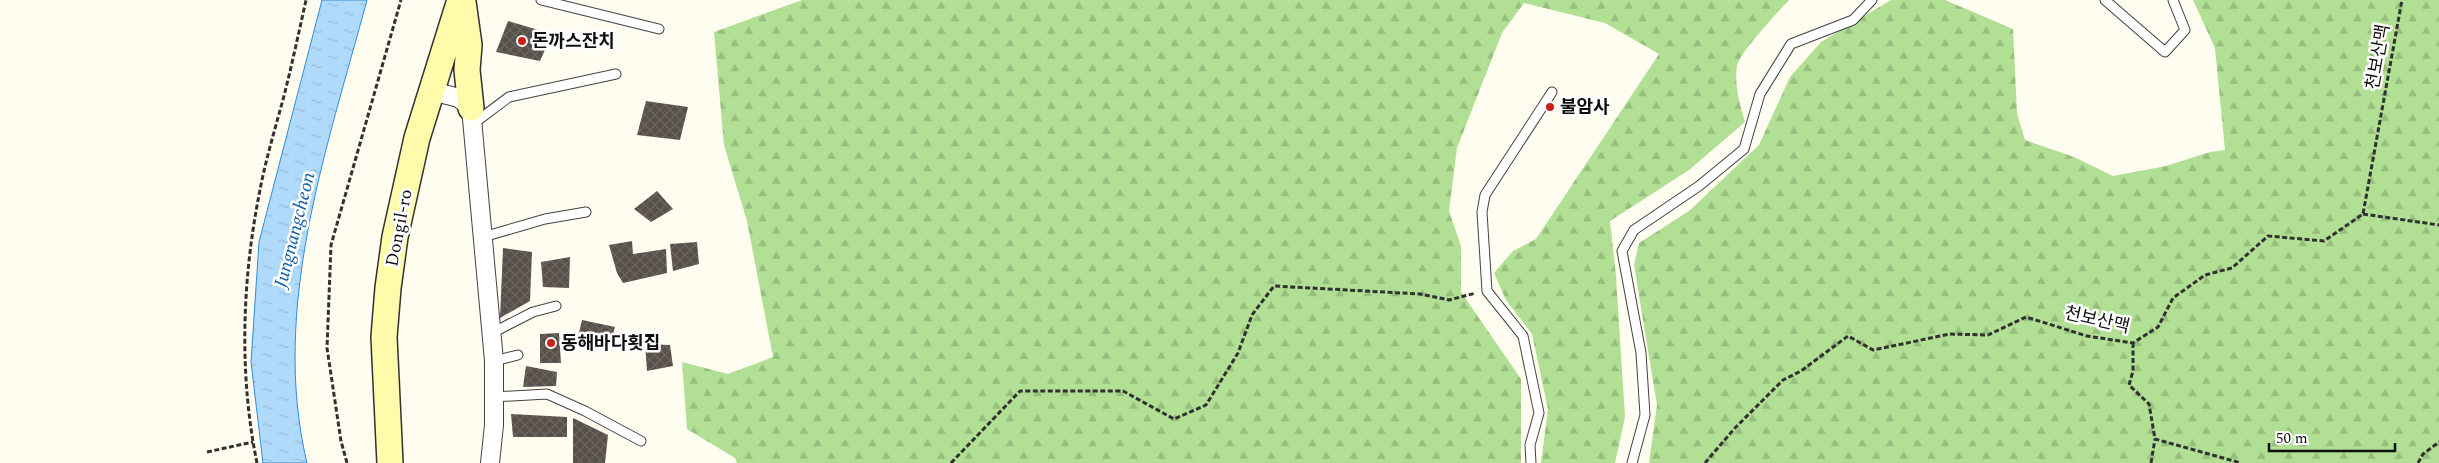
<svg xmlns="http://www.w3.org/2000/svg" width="2439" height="463" font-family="Spectral,'Noto Sans KR',serif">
	<defs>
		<pattern id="forest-firs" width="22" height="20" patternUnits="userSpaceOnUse" patternTransform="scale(1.25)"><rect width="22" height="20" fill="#b1df94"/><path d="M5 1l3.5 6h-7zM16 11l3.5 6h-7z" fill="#97be7e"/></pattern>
		<pattern id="water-ripples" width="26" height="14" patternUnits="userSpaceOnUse" patternTransform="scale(1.25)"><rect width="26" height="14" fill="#b0dafb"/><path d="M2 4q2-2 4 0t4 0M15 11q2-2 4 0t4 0" fill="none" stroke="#96bad6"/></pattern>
		<pattern id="building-cross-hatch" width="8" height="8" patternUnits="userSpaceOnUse" patternTransform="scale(1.25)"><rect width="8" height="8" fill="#58504a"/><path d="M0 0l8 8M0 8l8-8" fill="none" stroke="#6b6560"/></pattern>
	</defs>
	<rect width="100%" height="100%" fill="#fffdf0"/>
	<path fill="url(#forest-firs)" d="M802,0H1789C1779,11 1739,53 1737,66C1734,84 1740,105 1745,122L1689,170L1610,221L1616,276L1625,417L1615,463H1541L1548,409L1532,334L1506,300L1494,273L1513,251L1536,239L1659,54L1605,23L1524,3L1502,33L1457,148L1449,211L1461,246V292L1521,379V463H737L735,458L687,429L682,362L728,374L773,357L747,221L724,145L714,32Z
		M1891,0H1945L2013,29L2017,113L2025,140L2074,157L2113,176L2166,166L2210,152L2225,150L2215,48L2193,0H2439V463H1649L1657,405L1634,265L1639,243L1689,211L1759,145L1790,77L1821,42Z"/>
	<path fill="url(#water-ripples)" stroke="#318bd9" d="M322,0H367C327,149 270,308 307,463H263L251,362L259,242Z"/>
	<path fill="url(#building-cross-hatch)" d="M508,21L552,34L540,61L496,52Z
		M646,101L688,107L680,140L637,135Z
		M657,191L673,209L651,222L634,209Z
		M632,241L633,254L666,249L667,273L623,283L617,273L609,245Z
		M697,242L699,264L673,271L670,244Z
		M503,248L532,252L530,301L500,318Z
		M570,257L569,288L543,287L541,262Z
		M582,320L615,327L610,344L576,345Z
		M559,333L561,363H540V334Z
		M645,344L670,345L673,366L647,371Z
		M526,366L557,372L556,386L523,387Z
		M511,414L567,417V437H513Z
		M573,418L608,435L605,463H573Z"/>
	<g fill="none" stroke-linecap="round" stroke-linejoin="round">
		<g stroke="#424242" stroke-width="11">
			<path id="lane" d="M541,0L659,29
				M2105,0L2165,52L2185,30L2173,0
				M473,124L509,97L616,74
				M483,237L545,219L586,212
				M492,333L533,312L556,306
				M494,361L518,355
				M494,397L547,394L585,411L641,441
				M1531,463L1530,445L1539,413L1523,336L1487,291L1482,212L1485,195L1552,92
				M1632,463L1645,415L1641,353L1622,251L1634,230L1699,186L1744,149L1760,94L1791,44L1853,20L1872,0"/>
		</g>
		<g stroke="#424242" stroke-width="20">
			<path id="street" d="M432,91L459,98L471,108L494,361V425L490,463"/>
		</g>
		<g stroke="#313131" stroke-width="28">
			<path id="secondary" d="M463,2L469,45L467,70L471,108
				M390,463L384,337L388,288L395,237L417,138L460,0"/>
		</g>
		<path stroke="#313131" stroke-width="3" stroke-dasharray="5 2.5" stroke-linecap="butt" d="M2363,214L2439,225
			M2133,343V371L2129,385L2149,404L2155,439L2241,463
			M207,452L253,442
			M257,463C239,376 242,282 259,195C265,162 275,129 284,96C292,64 299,32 306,0
			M347,463L341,441L327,348L331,245L401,0
			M951,463L1020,391H1123L1174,419L1206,405L1238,353L1252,315L1274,286L1420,294L1449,300L1476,293
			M1705,463L1734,429L1783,380L1801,371L1848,336L1873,350L1950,334L1988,335L2026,317L2087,336L2133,343L2158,327L2173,298L2205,275L2232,268L2268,236L2324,241L2363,214L2402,0
			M2151,463L2155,439
			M2418,463L2423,454L2439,442"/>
		<use href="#lane" stroke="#fff" stroke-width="9"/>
		<use href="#street" stroke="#fff" stroke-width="18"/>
		<use href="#secondary" stroke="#fffbab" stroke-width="25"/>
	</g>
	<g fill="#cb1d1a" stroke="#fff" stroke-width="2">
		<circle cx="522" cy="41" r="5"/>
		<circle cx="1550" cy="107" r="5"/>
		<circle cx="551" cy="343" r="5"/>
	</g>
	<g text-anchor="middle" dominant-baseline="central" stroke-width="5" stroke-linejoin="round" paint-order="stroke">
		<g font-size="18" font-weight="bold" fill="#0f0f0f" stroke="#fff" text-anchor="start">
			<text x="532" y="41">돈까스잔치</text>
			<text x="1560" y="107">불암사</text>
			<text x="561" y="343">동해바다횟집</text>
		</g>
		<g font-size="18" fill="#0f0f0f" stroke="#fff">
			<text transform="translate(2378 57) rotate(-80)">천보산맥</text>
			<text transform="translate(399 228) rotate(-79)">Dongil-ro</text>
			<text transform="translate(2097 320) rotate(13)">천보산맥</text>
		</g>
		<g font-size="19" font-style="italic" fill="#0c5cac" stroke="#fff">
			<text transform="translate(295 230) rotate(-76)">Jungnangcheon</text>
		</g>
	</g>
	<path d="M2269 443v8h126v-8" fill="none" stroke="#0f0f0f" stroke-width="2.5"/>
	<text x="2276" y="443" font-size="15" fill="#0f0f0f" stroke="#ffffff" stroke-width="4" paint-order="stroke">50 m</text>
</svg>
